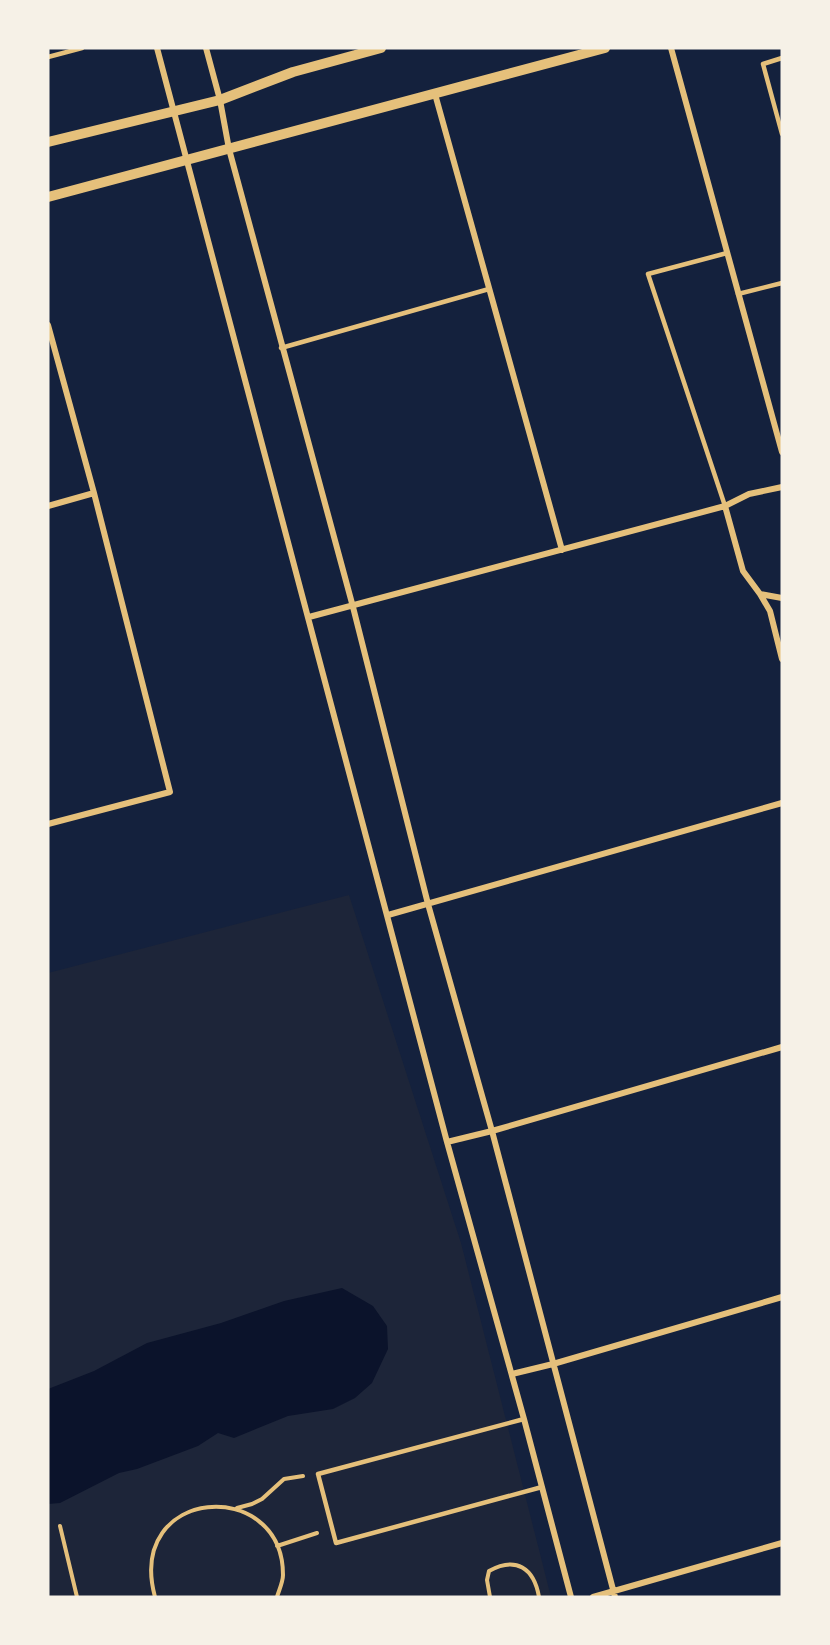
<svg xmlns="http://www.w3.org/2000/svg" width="830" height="1645" font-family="'Roboto Serif',serif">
	<rect width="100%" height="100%" fill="#14213d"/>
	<path fill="#1d2539" d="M349,895L461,1243L551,1597H48V973Z"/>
	<path fill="#0b132b" d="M342,1288L373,1306L387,1326L388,1349L372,1383L355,1398L333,1409L288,1416L234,1438L218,1433L198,1446L137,1469L119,1473L60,1503L48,1504V1389L94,1371L147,1343L221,1323L284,1301Z"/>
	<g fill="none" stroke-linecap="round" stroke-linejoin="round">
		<path stroke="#e5c07b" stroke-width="4" d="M237,1508L252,1504L262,1499L284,1479L303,1476
			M60,1526L77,1597
			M277,1546L317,1533
			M155,1597C125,1486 283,1476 283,1575C283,1582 279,1590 277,1597
			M490,1597L487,1580L489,1571C516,1556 534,1568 539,1597"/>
		<path stroke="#e5c07b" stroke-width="4.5" d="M48,57L82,48
			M782,58L763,64L782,134
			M738,294L782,283
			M281,348L489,289
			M725,506L648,274L727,253
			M524,1419L318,1474L336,1543L542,1487"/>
		<path stroke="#e5c07b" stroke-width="6" d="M157,48L447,1142L524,1419L571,1597
			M206,48L220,100L229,149L353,607L428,904L492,1131L615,1597
			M671,48L782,452
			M435,94L562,550
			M48,325L94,493L170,792L48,824
			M48,506L94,493
			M725,506L743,571L760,594L782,598
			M760,594L770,611L782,659
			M309,617L725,506L749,494L782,487
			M388,915L782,803
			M447,1142L492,1131L782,1047
			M512,1374L553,1364L782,1297
			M593,1597L782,1543"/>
		<path stroke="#e5c07b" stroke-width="10" d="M48,142L220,100L293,72L381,48
			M48,197L605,48"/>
	</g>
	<rect width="830" height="1645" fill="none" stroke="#f6f1e7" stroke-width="99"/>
</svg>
